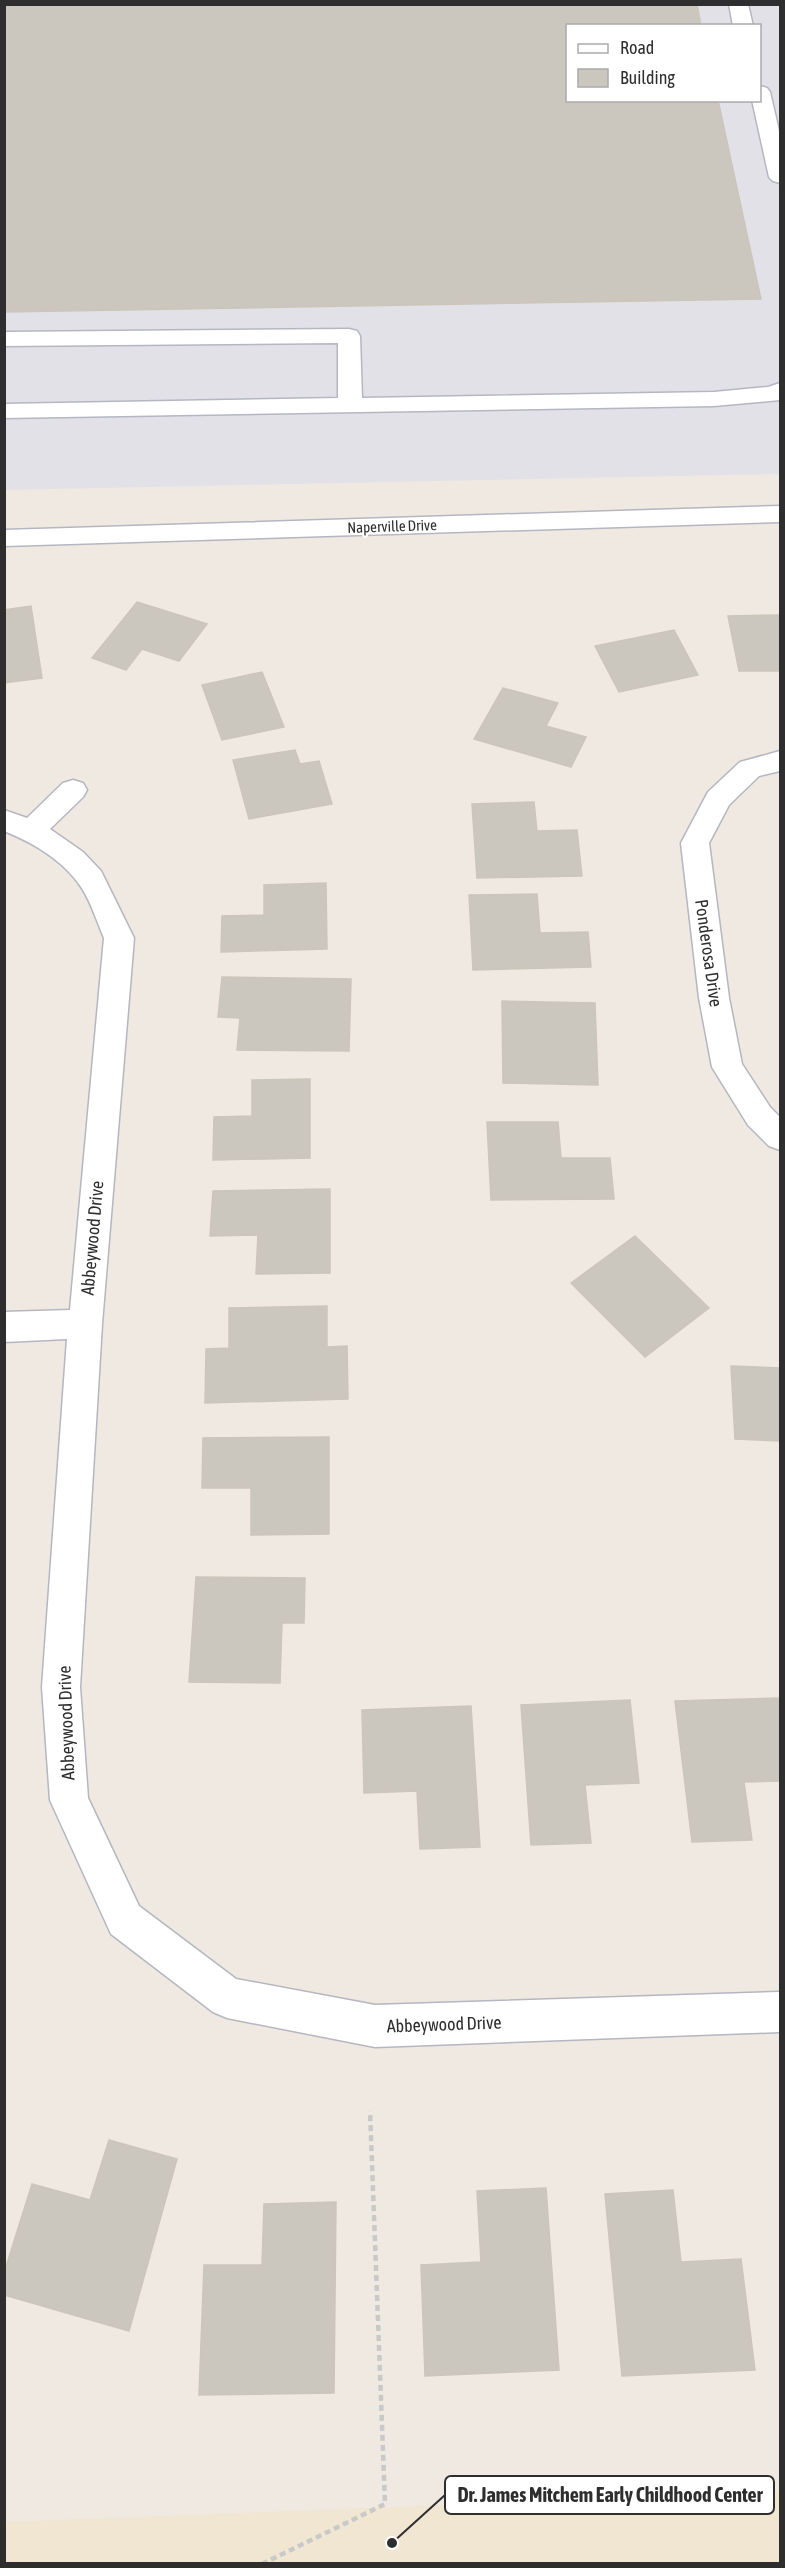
<svg xmlns="http://www.w3.org/2000/svg" width="785" height="2568" font-family="'Asap Condensed',sans-serif">
	<rect width="100%" height="100%" fill="#efe9e1"/>
	<path fill="#e3e1e8" fill-rule="evenodd" d="M4,5H780V474L5,490ZM568,26H760V100H568Z"/>
	<path fill="#f0e6d1" d="M780,2492V2563H5V2522Z"/>
	<path fill="#cbc7bf" stroke="#cbc5ba" stroke-width="1.5" d="M4,4H697L701,26H568V100H718L761,299L4,312Z
		M137,602L207,624L179,661L142,649L126,670L92,658Z
		M31,606L42,678L4,683V610Z
		M780,615V671H739L728,616Z
		M674,630L698,675L619,692L595,646Z
		M262,672L284,727L222,740L202,685Z
		M503,688L558,703L546,726L586,737L571,767L474,739Z
		M295,750L300,764L319,761L332,804L249,819L233,760Z
		M534,802L537,831L577,830L582,876L477,878L472,804Z
		M326,883L327,949L221,952L222,916L264,915V885Z
		M537,894L540,933L588,932L591,967L473,970L469,895Z
		M222,977L351,979L349,1051L237,1050L240,1018L218,1017Z
		M502,1001L595,1003L598,1085L503,1083Z
		M310,1079V1158L213,1160L214,1117L252,1116V1080Z
		M487,1122H558L561,1158H610L614,1199L491,1200Z
		M330,1189V1273L256,1274L258,1235L210,1236L213,1191Z
		M635,1236L709,1308L645,1357L571,1283Z
		M327,1306V1347L347,1346L348,1399L205,1403L206,1349L229,1348V1308Z
		M731,1366L780,1368V1441L735,1439Z
		M329,1437V1534L251,1535V1488H202L203,1438Z
		M196,1577L305,1578L304,1623H282L280,1683L189,1682Z
		M780,1698V1781L744,1782L752,1840L692,1842L675,1701Z
		M630,1700L639,1783L585,1785L591,1843L531,1845L521,1705Z
		M471,1706L480,1847L420,1849L417,1791L364,1793L362,1710Z
		M109,2140L177,2159L129,2331L4,2295V2273L32,2184L90,2200Z
		M546,2188L559,2370L425,2376L421,2265L481,2262L477,2191Z
		M673,2190L681,2262L741,2259L755,2370L622,2376L605,2194Z
		M336,2202L334,2393L199,2395L204,2265H262L264,2204Z"/>
	<g fill="none" stroke-linecap="round" stroke-linejoin="round">
		<g stroke="#b4b7c1" stroke-width="3">
			<path id="minor" d="M729,4H748L753,26H733Z
				M760,86L767,88L770,92L780,135V183L773,181L769,177L752,100H760Z
				M349,329L357,331L360,336L362,398L714,392L768,387L780,383V400L714,406L4,418V404L338,398V343L4,346V332Z
				M780,506V522L4,546V530Z
				M780,751V771L759,776L729,805L709,843L729,998L742,1064L770,1107L780,1117V1150L769,1146L748,1125L712,1067L699,998L681,843L708,792L740,762Z
				M73,780L83,783L87,790L83,797L50,829L83,852L101,871L134,938L102,1324L80,1687L88,1798L139,1906L236,1979L375,2005L780,1992V2032L375,2047L227,2018L213,2012L111,1934L50,1800L42,1687L67,1339L4,1342V1312L70,1310L104,938C97,922 92,905 83,890C66,862 34,843 4,831V810L27,818L63,783Z"/>
		</g>
		<path stroke="#c9c9c9" stroke-width="4.5" stroke-dasharray="6 4" stroke-linecap="butt" d="M262,2564L385,2504L370,2111"/>
		<use href="#minor" fill="#fff" fill-rule="evenodd"/>
	</g>
	<g text-anchor="middle" dominant-baseline="central" stroke-width="4.5" stroke-linejoin="round" paint-order="stroke">
		<g font-size="15" fill="#2e2e2e" stroke="#fff">
			<text transform="translate(392 526) rotate(-2)">Naperville Drive</text>
		</g>
		<g font-size="18" fill="#2e2e2e" stroke="#fff">
			<text transform="translate(709 953) rotate(82)">Ponderosa Drive</text>
			<text transform="translate(92 1238) rotate(-85)">Abbeywood Drive</text>
			<text transform="translate(66 1723) rotate(-92)">Abbeywood Drive</text>
			<text transform="translate(444 2024) rotate(-2)">Abbeywood Drive</text>
		</g>
	</g>
	<path fill="none" stroke="#2e2e2e" stroke-width="2" d="M392 2543L445 2495"/>
	<circle fill="#2e2e2e" stroke="#fff" stroke-width="2" cx="392" cy="2543" r="6"/>
	<rect fill="#fff" stroke="#2e2e2e" stroke-width="2" x="445" y="2476" width="329" height="38" rx="6"/>
	<g font-size="20" text-anchor="middle" font-weight="bold" fill="#2e2e2e">
		<text x="610" y="2502">Dr. James Mitchem Early Childhood Center</text>
	</g>
	<rect width="785" height="2568" fill="none" stroke="#2e2e2e" stroke-width="12"/>
	<rect x="566" y="24" width="195" height="78" fill="#ffffff" stroke="#ababab" stroke-width="1.5"/>
	<rect x="578" y="44" width="30" height="9" fill="#ffffff" stroke="#ababab" stroke-width="1.5"/>
	<text x="620" y="54" font-size="18" fill="#2e2e2e">Road</text>
	<rect x="578" y="69" width="30" height="18" fill="#cbc7bf" stroke="#ababab" stroke-width="1.5"/>
	<text x="620" y="84" font-size="18" fill="#2e2e2e">Building</text>
</svg>
